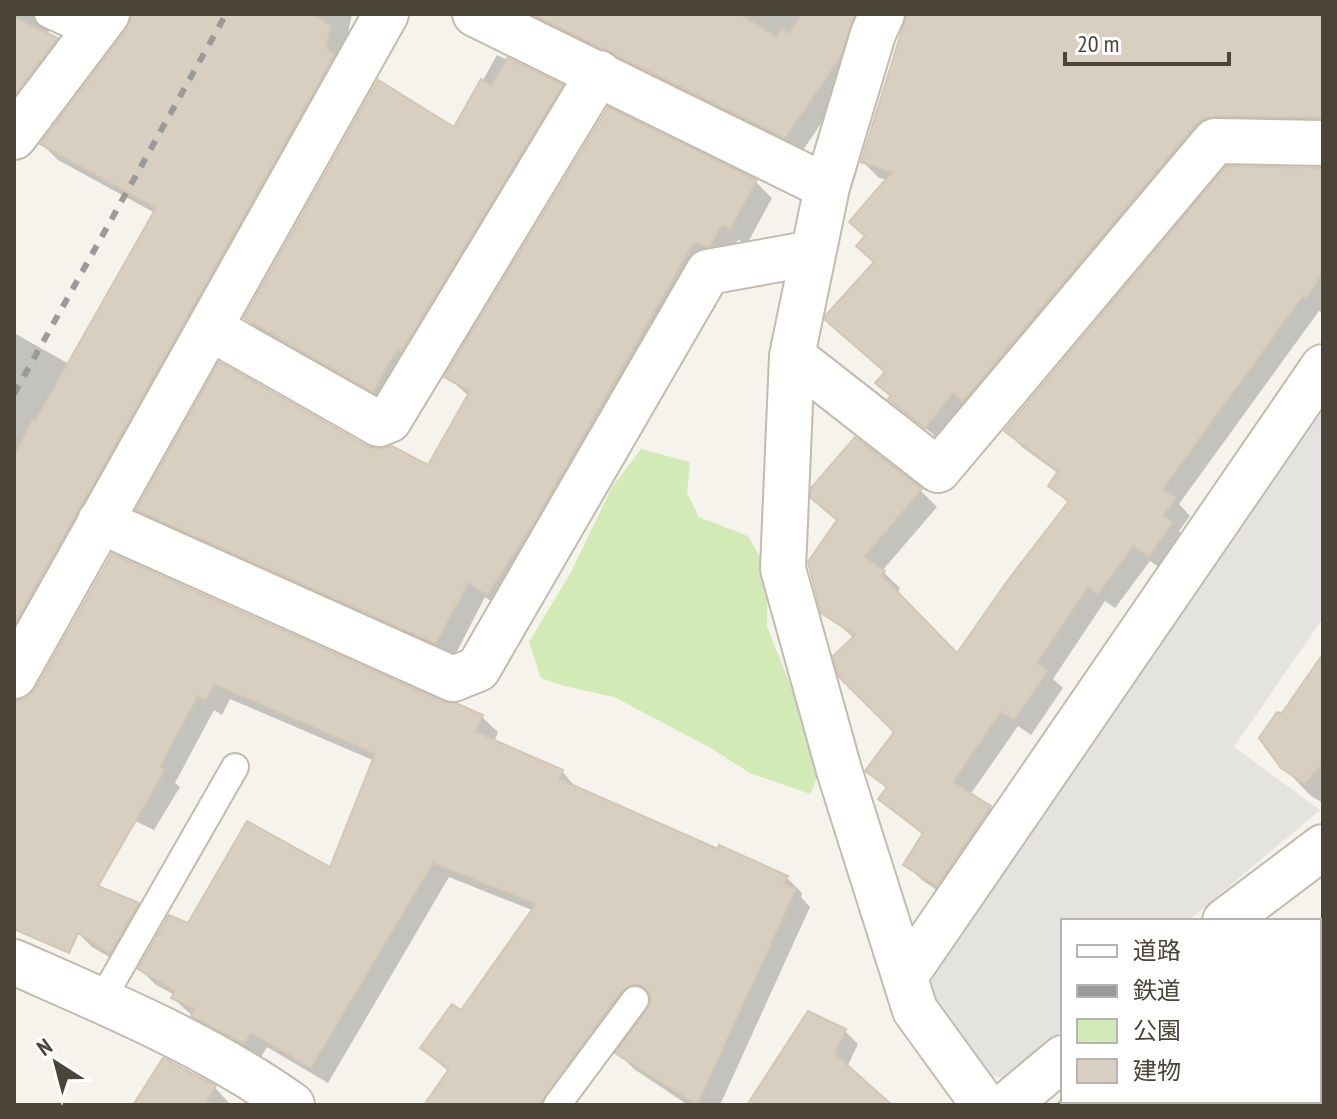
<svg xmlns="http://www.w3.org/2000/svg" width="1337" height="1119" font-family="'PT Sans Narrow','Noto Sans JP',sans-serif">
	<rect width="100%" height="100%" fill="#f6f3ec"/>
	<path fill="#d2eab5" d="M641,449L690,462L687,493L699,517L748,536L767,569V627L823,765L810,794L750,773L709,747L614,697L564,686L541,678L529,642L571,572L612,487Z"/>
	<path fill="#e5e3e0" d="M1323,401V618L1234,747L1320,810L1188,921H1063V1030L1006,1079L983,1073L937,1020L929,984Z"/>
	<path fill="#0003" d="M14,14H61L48,25L49,33L73,54L14,132Z
		M133,14H352L342,63L14,668V333L69,364L155,213L58,160L42,144L129,29Z
		M518,14H879L855,74L801,153Z
		M909,14H1323V128L1232,131L942,442L891,399L892,397L878,383L886,373L827,320L876,263L867,237L888,180L879,178L863,162Z
		M497,55L561,87L577,103L390,407L262,334L246,318L455,130Z
		M1323,170V312L1319,311L1179,504L1190,516L1179,531L1188,540L1166,572L1150,561L1115,608L1105,601L1053,679L1063,688L1031,735L1018,726L970,795L990,808L1006,824L953,901L922,880L905,864L924,836L881,799L888,789L868,770L897,732L854,638L823,612L855,440L921,491L937,507L882,571L900,588L897,593L957,656L1069,504L1051,486L1059,474L1022,447L1006,431Z
		M756,182L772,198L747,244L738,240L504,610L485,597L453,659L155,525L139,509L366,448L428,468L469,396L447,377Z
		M112,556L442,704L482,717L498,732L494,742L562,771L577,789L719,851L787,878L802,893L801,897L810,907L720,1105H688L634,1069L618,1053L653,1003L652,999L638,1006L582,1081L566,1070L542,1105H426L449,1072L422,1048L462,1013L534,911L449,877L328,1083L267,1047L260,1059L209,1031L173,998L175,995L156,985L140,969L188,926L331,870L375,761L230,699L222,715L214,710L175,783L180,787L154,830L77,793L14,922V703L28,699L37,689Z
		M1323,657V803L1311,796L1283,767V715Z
		M138,904L154,920L127,967L92,947L76,931Z
		M809,1014L845,1031L858,1044L847,1067L889,1105H750Z
		M1323,1014V1105H1213L1217,1101H1319V1018Z
		M164,1061L215,1088L231,1105H135Z
		M1063,1096V1101H1081L1086,1105L1089,1101H1166L1171,1105H1055Z"/>
	<path fill="#d8cfc1" stroke="#d3c7b4" stroke-width="2" d="M131,14H312L331,26L326,48L335,54L14,625V457L32,420L35,421L156,208L40,144L127,29Z
		M532,14H740L776,37L781,29L789,33L802,14H855L840,58L785,138Z
		M907,14H1323V118L1215,116L1205,118L1196,124L963,401L953,393L925,428L888,399L891,396L875,383L885,372L825,320L826,315L874,262L856,246L865,236L849,222L892,172L861,162Z
		M14,17L58,38L14,96Z
		M507,58L563,85L401,352L397,350L373,392L244,318L378,80L454,127L481,79L491,86Z
		M608,107L757,180L730,229L722,225L710,246L704,247L694,242L528,533L487,595L468,583L436,644L136,510L219,362L367,446L378,449L392,446L428,465L470,391L444,377Z
		M1226,166L1323,168V273L1306,298L1303,296L1163,489L1176,498L1163,516L1173,522L1149,557L1133,546L1098,594L1088,587L1037,663L1048,671L1014,720L1001,712L953,782L991,806L937,886L903,865L923,833L878,799L887,787L865,771L894,732L839,677L833,656L855,635L821,613L808,562L837,520L811,498V488L855,437L922,489L864,557L885,571L882,576L957,653L1008,580L1069,501L1048,486L1058,471L1004,431Z
		M112,554L443,702L456,703L483,715L476,732L563,770L559,779L718,849L719,845L788,876L784,884L796,889L697,1105L615,1053L651,1003L650,994L645,988L636,984L622,990L539,1105H424L449,1069L420,1048L452,1004L461,1010L536,904L433,863L311,1068L251,1033L244,1044L191,1016L195,1009L171,998L175,991L138,969L169,915L188,923L247,821L330,867L375,754L214,684L206,700L198,696L160,766L165,770L98,886L139,903L110,953L78,933L69,953L14,929V701L26,698L36,688Z
		M1323,654V763L1305,784L1281,768L1259,738L1277,712L1282,713Z
		M808,1011L846,1029L835,1054L892,1105H747Z
		M163,1058L216,1086L204,1105H133Z"/>
	<g fill="none" stroke-linecap="round" stroke-linejoin="round">
		<g stroke="#c2bbae" stroke-width="30">
			<path id="lane" d="M48,14L91,34
				M101,1001L235,767
				M557,1105L635,1000"/>
		</g>
		<g stroke="#c2bbae" stroke-width="48">
			<path id="street" d="M475,14L827,187
				M882,14L873,34L827,187L792,356L783,569L839,770L915,1010L984,1105
				M14,137L107,14
				M210,328L379,424L389,420L599,73
				M792,356L938,470L1215,141L1323,143
				M100,521L453,679L478,669L708,272L813,253
				M14,676L386,14
				M1225,921L1323,847
				M14,962C109,1004 208,1045 292,1105
				M906,975L1323,367
				M1007,1105L1063,1058"/>
		</g>
		<use href="#lane" stroke="#fff" stroke-width="26"/>
		<use href="#street" stroke="#fff" stroke-width="44"/>
		<path stroke="#9a9a9a" stroke-width="6" stroke-dasharray="10 10" stroke-linecap="butt" d="M14,394L226,14"/>
	</g>
	<rect width="1337" height="1119" fill="none" stroke="#4b4439" stroke-width="32"/>
	<rect x="1061" y="919" width="260" height="184" fill="#ffffff" stroke="#b7b4b0" stroke-width="2"/>
	<rect x="1077" y="945" width="40" height="12" fill="#ffffff" stroke="#b7b4b0" stroke-width="2"/>
	<text x="1133" y="959" font-size="24" fill="#4b4439">道路</text>
	<rect x="1077" y="985" width="40" height="12" fill="#9a9a9a" stroke="#b7b4b0" stroke-width="2"/>
	<text x="1133" y="999" font-size="24" fill="#4b4439">鉄道</text>
	<rect x="1077" y="1019" width="40" height="24" fill="#d2eab5" stroke="#b7b4b0" stroke-width="2"/>
	<text x="1133" y="1039" font-size="24" fill="#4b4439">公園</text>
	<rect x="1077" y="1059" width="40" height="24" fill="#d8cfc1" stroke="#b7b4b0" stroke-width="2"/>
	<text x="1133" y="1079" font-size="24" fill="#4b4439">建物</text>
	<g transform="translate(56 1063) rotate(324)" stroke="#ffffff" stroke-width="6" paint-order="stroke">
	<path d="M0-6L14 30L0 20L-14 30Z" fill="#4b4439"/>
	<text y="-12" font-size="22" font-weight="bold" text-anchor="middle" fill="#4b4439">N</text>
	</g>
	<path d="M1065 52v12h164v-12" fill="none" stroke="#4b4439" stroke-width="4"/>
	<text x="1077" y="52" font-size="24" fill="#4b4439" stroke="#ffffff" stroke-width="6" paint-order="stroke">20 m</text>
</svg>
